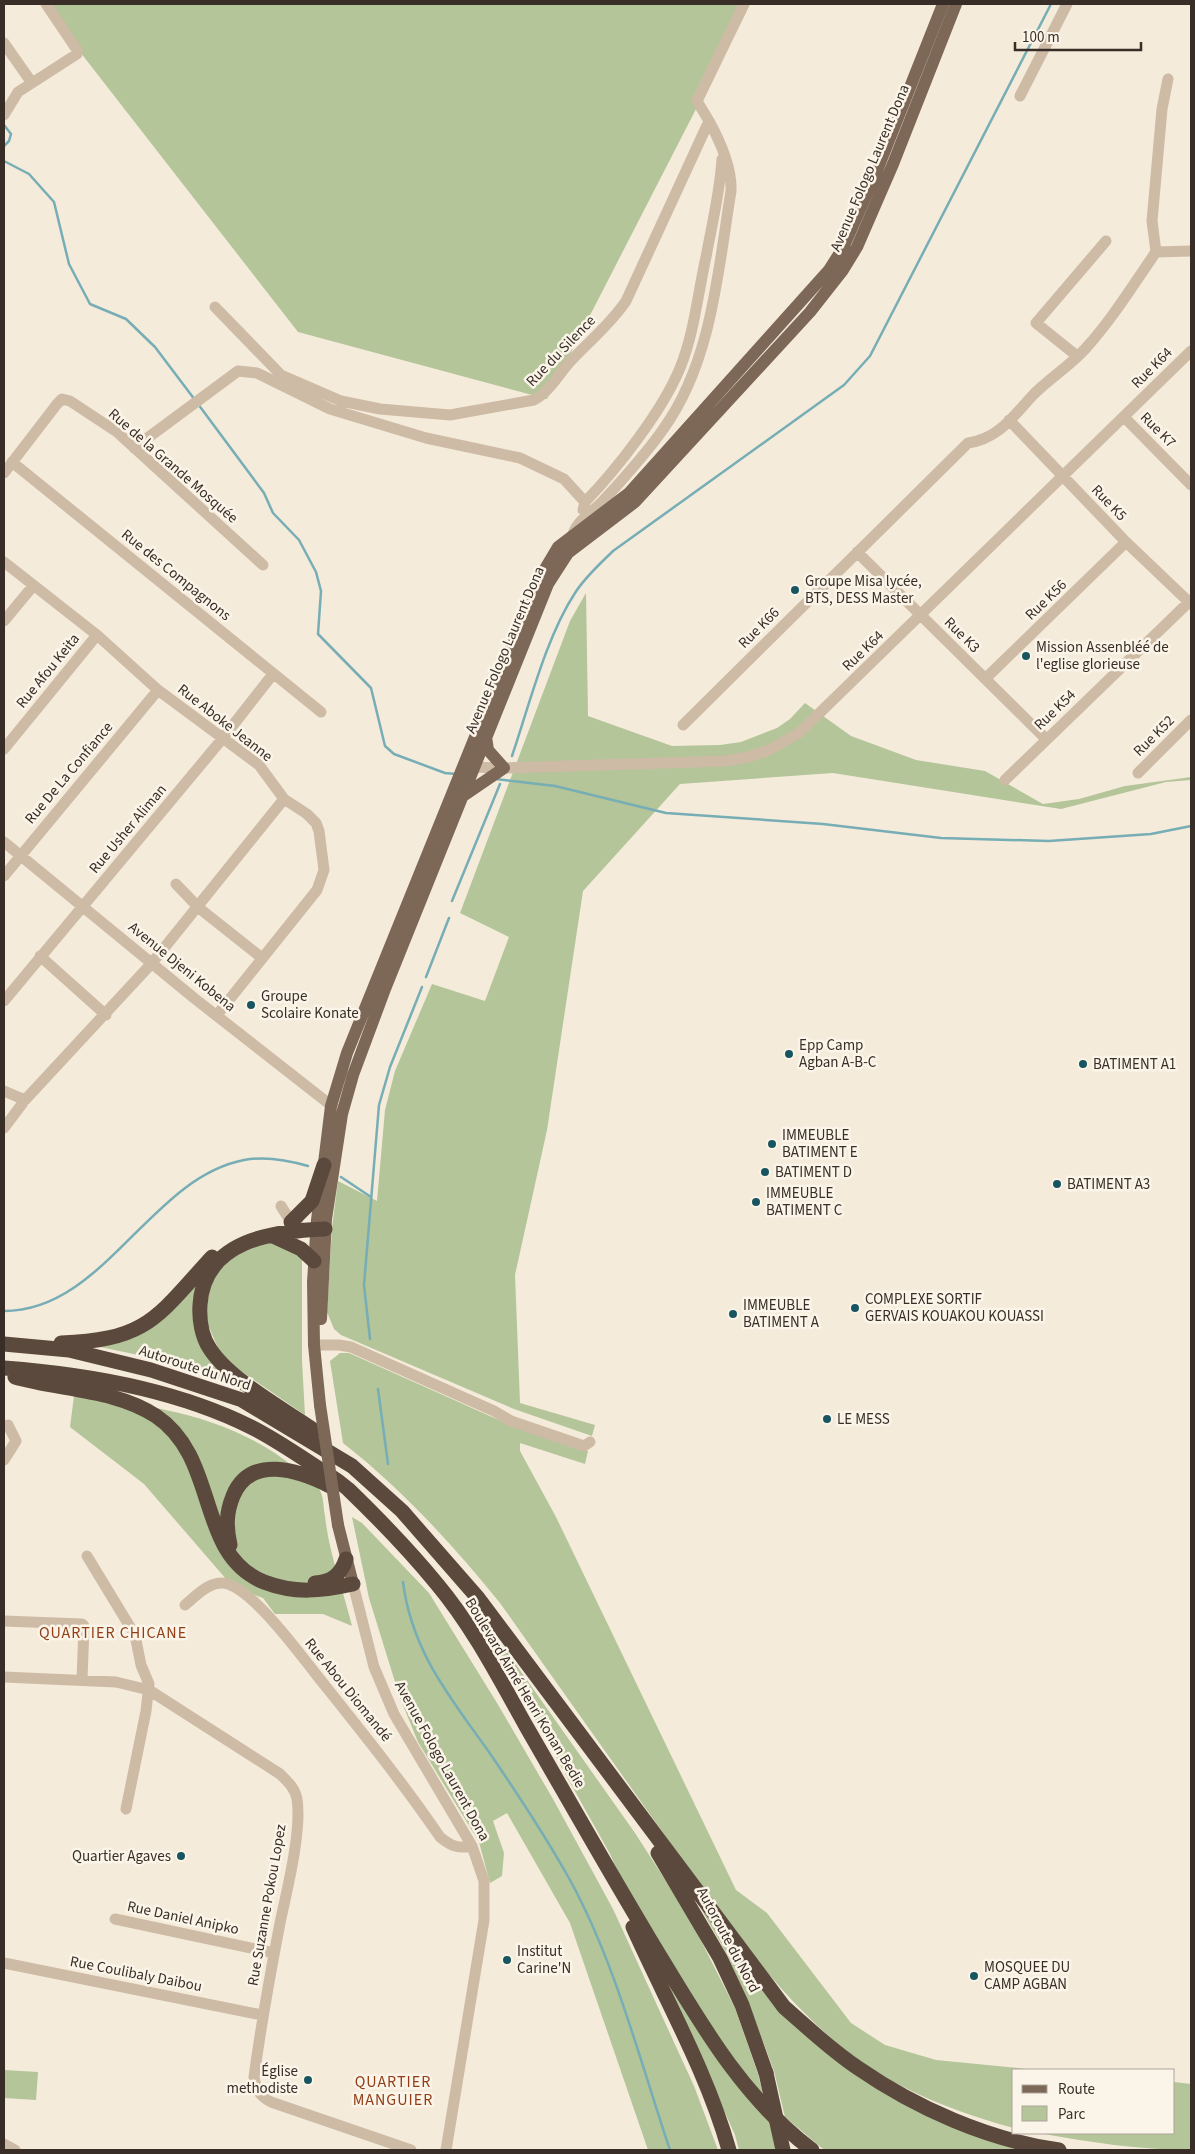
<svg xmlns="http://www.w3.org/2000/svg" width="1195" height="2154" font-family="'Source Sans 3',sans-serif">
	<rect width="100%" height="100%" fill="#f5ebdb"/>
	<path fill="#b3c599" d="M48,4H750L547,399L298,332L77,48Z
		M586,593L588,716L672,746L720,745L741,742L777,728L790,719L805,703L851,736L916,760L985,771L1043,804L1079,799L1125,786L1191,777V780L1166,782L1061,809L833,773L680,784L583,891L547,1130L515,1275L520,1403L595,1425L592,1436L514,1409L341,1335L334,1329L327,1312L332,1228L338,1181L377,1201L385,1110L395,1071L432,984L485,1001L509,937L460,913L570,621Z
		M268,1241L302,1256V1361L305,1415L232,1365L219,1350L205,1318L210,1288L216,1274L241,1249Z
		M195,1285C195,1332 194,1352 234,1384L153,1358L100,1347Z
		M340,1353H349L510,1425L588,1451L585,1464L520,1443V1451L556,1517L736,1890L767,1913L851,2023L885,2045L936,2060L1037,2070H1014V2128C959,2113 905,2093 859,2060C782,2005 719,1911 664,1834C609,1757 555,1680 500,1603C453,1545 403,1490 343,1443L330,1361Z
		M74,1396C152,1405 231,1416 294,1467C301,1473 312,1479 318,1487C324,1495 323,1506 325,1516C329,1554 343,1589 352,1626L323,1614H275L263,1598L233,1587L144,1484L70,1427Z
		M352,1517L362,1523L429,1593L497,1703L553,1799L613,1909L694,2086L718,2150H648L570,1923L507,1813L493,1821L504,1853L502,1876L490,1883L479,1842L418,1742L400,1698L369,1598Z
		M481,1615L635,1833L689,1917L735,2008L758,2074L777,2150H739L735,2135L610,1854L519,1691L474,1621Z
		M701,1909L768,1992L854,2073L1041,2150L823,2149L785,2117L774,2071L749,2004L727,1954Z
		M4,2070L38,2072L36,2100L4,2098Z
		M1174,2082L1191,2084V2150C1139,2150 1089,2142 1038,2133H1174Z"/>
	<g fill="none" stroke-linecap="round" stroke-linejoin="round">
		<path stroke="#77adb5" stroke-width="2.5" d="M4,125L11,134L9,141L4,146
			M4,161L29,174L54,202L69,264L90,304L126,319L155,347L195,400
			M198,404L264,493L273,513L299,540L316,572L321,591L318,634L371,688L385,746L394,754L445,773L456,774
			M512,756C529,706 546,637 575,593C585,577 600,564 613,551L844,385L870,356L1051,4
			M496,779L555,786L666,813L823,824L941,838L1049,841L1151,834L1191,826
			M452,901L500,784
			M426,977L449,918
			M341,1177L371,1197
			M4,1311C104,1311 150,1178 244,1160C265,1156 288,1160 308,1166
			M370,1339L364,1285L379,1105L390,1067L422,987
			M378,1389L388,1464
			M403,1582C412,1653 451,1698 491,1755C519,1796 546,1837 570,1880C615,1962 640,2061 670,2150"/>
		<path stroke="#cebba5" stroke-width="11" d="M4,43L32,83
			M1020,96L1067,4
			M4,115L18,92L77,54V50L46,4
			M1156,252L1191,251
			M215,307L281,375L341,401L380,409L450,415L534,400C549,392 557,377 568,364C587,343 610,325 626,301L709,121L697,101L744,4
			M1077,356L1036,323L1106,241
			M1124,417L1191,485
			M1009,420L1126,542L1191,604
			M134,448L238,371L257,373L330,409L426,438L520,458L564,479L585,502
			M12,462L321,712
			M4,473L57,404L62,399L70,401L117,432L263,565
			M583,510L585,502C617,469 663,410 680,368C694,334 698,293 706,257C712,224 720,192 722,159
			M576,537L573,534C578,519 593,512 603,501C624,478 647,453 664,428C712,361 718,270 731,191C732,168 720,141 709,121
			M857,552L1046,739
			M4,562L97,635L158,690L259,765L284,799L307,814L316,823L319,831L324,870L317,890L217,1015
			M4,621L33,586
			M985,679L1126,542
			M683,725L968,443C999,439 1014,415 1034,394C1050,378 1071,365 1086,348C1113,318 1133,285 1156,252L1152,221L1162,109L1168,79
			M4,749L97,635
			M468,767L504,768L726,761L748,757L769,750L799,733L1191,351
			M1138,773L1191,720
			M1005,780L1191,600
			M4,842L194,998L337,1110
			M4,876L158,690
			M176,884L199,908L262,958
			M40,956L106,1015
			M4,1001L223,738L273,674
			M4,1091L25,1100
			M4,1128L25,1100L152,963L284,799
			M281,1206L291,1222L298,1224
			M314,1345H339L351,1347L494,1411L511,1421L584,1446L590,1442
			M4,1460L16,1441L8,1425
			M87,1556L135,1635L141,1665L149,1684L146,1711L126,1809
			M353,1584L374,1667L394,1714L472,1846L484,1881V1920L446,2150
			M185,1605C197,1595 211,1579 228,1584C255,1593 297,1650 315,1673C358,1727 401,1780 440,1837C451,1846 458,1849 472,1846
			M4,1621L82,1624L84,1626L82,1680
			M4,1677L116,1682L149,1690L280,1774C288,1782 295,1788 297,1799C302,1831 287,1890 280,1923C270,1975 261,2025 254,2077C256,2090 260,2096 271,2102L411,2150
			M115,1919L274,1953
			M4,1963L262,2015
			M4,2144L15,2150"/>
		<path stroke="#7d6757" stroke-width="12" d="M463,796L504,768L488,750L486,737
			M321,1319L326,1219L342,1114L353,1075L385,989L548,584L568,553L635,502L810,312L843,270L857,247L893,164L956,4
			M320,1405L314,1345L313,1282L317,1220L331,1106L347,1053L539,579L558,547L629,493L829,270L843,248L876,173L943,4
			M338,1525L353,1584"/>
		<path stroke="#5b493d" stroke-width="15" d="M291,1222L312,1201L324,1165
			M273,1236L301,1249L314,1261
			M61,1343C148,1340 157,1317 212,1257
			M4,1344L69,1350L151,1370L242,1400L352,1466L402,1511L478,1598L784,2007C808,2028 831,2050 858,2068C916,2108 988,2140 1059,2150
			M4,1368C85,1374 177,1390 251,1427C281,1442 309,1463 338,1481L348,1489C379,1519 410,1551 437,1584C473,1627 499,1678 526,1726C567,1797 607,1868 649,1938C696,2015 739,2095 812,2150
			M15,1377C60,1390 115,1389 156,1416C220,1459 195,1554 264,1582C295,1594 321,1591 353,1584
			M315,1431C285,1410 230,1380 210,1349C202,1337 199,1320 200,1305C204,1240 273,1231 325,1229
			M230,1545C226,1527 226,1513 233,1496C250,1454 299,1470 330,1486
			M315,1583C331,1582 341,1575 346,1559
			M658,1853L720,1958L742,2005L766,2073
			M633,1927C666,2001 707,2072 729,2150"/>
		<path stroke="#7d6757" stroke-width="12" d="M320,1405L338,1525"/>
		<path stroke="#5b493d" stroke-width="15" d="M766,2073L783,2150"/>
	</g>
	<g fill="#185560" stroke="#fbf4e8" stroke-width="2">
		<circle cx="795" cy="590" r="5"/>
		<circle cx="1026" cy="656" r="5"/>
		<circle cx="251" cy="1005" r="5"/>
		<circle cx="789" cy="1054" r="5"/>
		<circle cx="1083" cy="1064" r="5"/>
		<circle cx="772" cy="1144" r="5"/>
		<circle cx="765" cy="1172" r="5"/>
		<circle cx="1057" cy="1184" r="5"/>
		<circle cx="756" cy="1202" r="5"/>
		<circle cx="855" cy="1308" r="5"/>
		<circle cx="733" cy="1314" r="5"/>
		<circle cx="827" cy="1419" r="5"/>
		<circle cx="181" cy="1856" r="5"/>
		<circle cx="507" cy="1960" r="5"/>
		<circle cx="974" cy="1976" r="5"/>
		<circle cx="308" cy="2080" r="5"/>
	</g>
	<g text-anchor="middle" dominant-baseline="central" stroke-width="5" stroke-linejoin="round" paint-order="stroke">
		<g font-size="15" fill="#392e27" stroke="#fbf4e8">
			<text transform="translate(870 168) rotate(-67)">Avenue Fologo Laurent Dona</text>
			<text transform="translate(561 351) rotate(-46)">Rue du Silence</text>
			<text transform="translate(1152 368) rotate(-45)">Rue K64</text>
			<text transform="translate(1158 430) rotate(45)">Rue K7</text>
			<text transform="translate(173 466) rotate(41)">Rue de la Grande Mosquée</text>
			<text transform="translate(1109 503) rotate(46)">Rue K5</text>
			<text transform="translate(176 575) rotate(39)">Rue des Compagnons</text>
			<text transform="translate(1046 600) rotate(-44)">Rue K56</text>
			<text transform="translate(759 628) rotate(-45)">Rue K66</text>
			<text transform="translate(962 635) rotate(45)">Rue K3</text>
			<text transform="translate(505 650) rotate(-67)">Avenue Fologo Laurent Dona</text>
			<text transform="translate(863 651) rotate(-44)">Rue K64</text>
			<text transform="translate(48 671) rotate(-51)">Rue Afou Keita</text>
			<text transform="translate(1055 710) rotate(-44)">Rue K54</text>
			<text transform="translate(225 723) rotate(38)">Rue Aboke Jeanne</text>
			<text transform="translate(1154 736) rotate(-45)">Rue K52</text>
			<text transform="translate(69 773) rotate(-50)">Rue De La Confiance</text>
			<text transform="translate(128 829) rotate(-50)">Rue Usher Aliman</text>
			<text transform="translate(182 967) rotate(39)">Avenue Djeni Kobena</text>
			<text transform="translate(195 1368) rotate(18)">Autoroute du Nord</text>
			<text transform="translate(348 1690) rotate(51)">Rue Abou Diomandé</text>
			<text transform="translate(525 1693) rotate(59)">Boulevard Aimé Henri Konan Bedie</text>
			<text transform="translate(442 1761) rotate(61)">Avenue Fologo Laurent Dona</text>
			<text transform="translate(267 1905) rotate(-80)">Rue Suzanne Pokou Lopez</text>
			<text transform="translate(183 1918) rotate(12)">Rue Daniel Anipko</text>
			<text transform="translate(728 1940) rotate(62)">Autoroute du Nord</text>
			<text transform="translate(136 1974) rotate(11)">Rue Coulibaly Daibou</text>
		</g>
		<g font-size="15" fill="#392e27" stroke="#fbf4e8" text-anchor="start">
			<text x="805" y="581">Groupe Misa lycée,<tspan x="805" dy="17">BTS, DESS Master</tspan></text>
			<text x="1036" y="647">Mission Assenbléé de<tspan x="1036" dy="17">l'eglise glorieuse</tspan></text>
			<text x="261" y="996">Groupe<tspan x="261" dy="17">Scolaire Konate</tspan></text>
			<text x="799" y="1045">Epp Camp<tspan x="799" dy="17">Agban A-B-C</tspan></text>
			<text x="1093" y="1064">BATIMENT A1</text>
			<text x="782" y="1135">IMMEUBLE<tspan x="782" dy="17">BATIMENT E</tspan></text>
			<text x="775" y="1172">BATIMENT D</text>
			<text x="1067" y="1184">BATIMENT A3</text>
			<text x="766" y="1193">IMMEUBLE<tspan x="766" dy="17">BATIMENT C</tspan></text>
			<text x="865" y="1299">COMPLEXE SORTIF<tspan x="865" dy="17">GERVAIS KOUAKOU KOUASSI</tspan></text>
			<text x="743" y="1305">IMMEUBLE<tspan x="743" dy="17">BATIMENT A</tspan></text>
			<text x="837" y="1419">LE MESS</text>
			<text x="171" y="1856" text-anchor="end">Quartier Agaves</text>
			<text x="517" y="1951">Institut<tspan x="517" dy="17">Carine'N</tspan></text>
			<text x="984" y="1967">MOSQUEE DU<tspan x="984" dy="17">CAMP AGBAN</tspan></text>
			<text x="298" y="2071" text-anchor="end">Église<tspan x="298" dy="17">methodiste</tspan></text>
		</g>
		<g font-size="16" letter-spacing="1" fill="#913e17" stroke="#fbf4e8">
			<text x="113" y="1633">QUARTIER CHICANE</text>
			<text x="393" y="2082">QUARTIER<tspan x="393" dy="18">MANGUIER</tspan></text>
		</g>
	</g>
	<rect width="1195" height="2154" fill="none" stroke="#392e27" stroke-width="10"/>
	<rect x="1012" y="2069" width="162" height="65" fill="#fbf4e8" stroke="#ada59b"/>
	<rect x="1022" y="2085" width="25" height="8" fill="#7d6757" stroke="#ada59b"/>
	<text x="1058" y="2094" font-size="15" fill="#392e27">Route</text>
	<rect x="1022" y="2106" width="25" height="15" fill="#b3c599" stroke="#ada59b"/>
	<text x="1058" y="2119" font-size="15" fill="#392e27">Parc</text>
	<path d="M1015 42v8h126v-8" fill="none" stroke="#392e27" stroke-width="2.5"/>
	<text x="1022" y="42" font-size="15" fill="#392e27" stroke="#fbf4e8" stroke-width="4" paint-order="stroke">100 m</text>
</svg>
